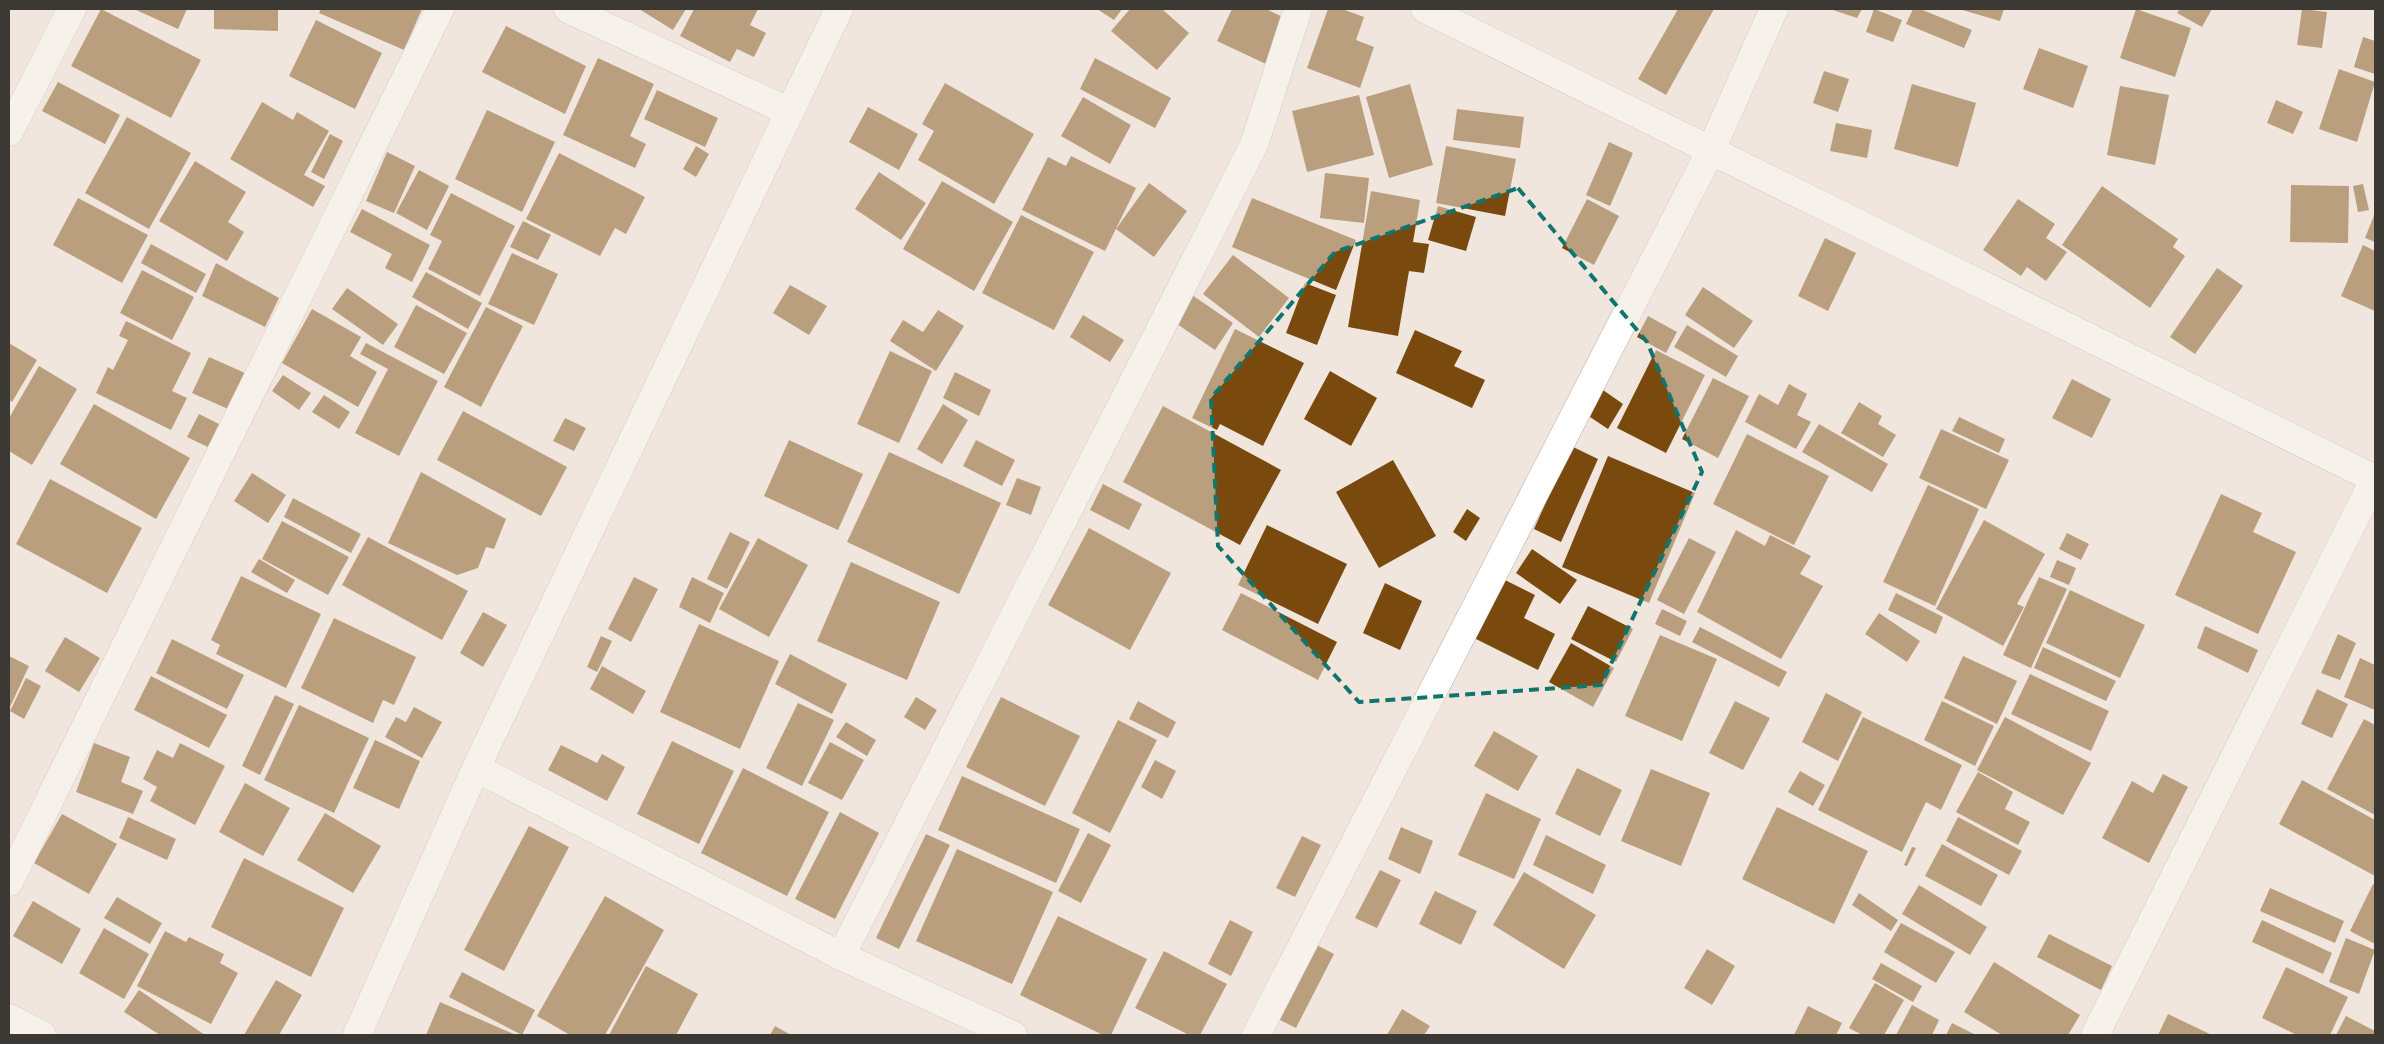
<svg xmlns="http://www.w3.org/2000/svg" width="2384" height="1044" font-family="Cabin,sans-serif">
	<rect width="100%" height="100%" fill="#f1e6dd"/>
	<path fill="#79490d" d="M101,9L201,60L171,118L71,66Z
		M134,9H187L178,29Z
		M214,9H278V31L214,29Z
		M321,9H422L404,50L319,13Z
		M639,9H686L673,30Z
		M694,9H758L750,25L766,33L754,57L737,49L730,62L680,36Z
		M1097,9H1122L1114,20Z
		M1130,9H1162L1189,33L1157,70L1111,31Z
		M1232,9H1266L1287,19L1266,64L1217,41Z
		M1328,9H1342L1364,17L1356,40L1374,47L1360,88L1307,68Z
		M1678,9H1714L1666,95L1638,79Z
		M1830,9H1862L1857,18Z
		M1874,9L1902,20L1893,42L1866,32Z
		M1913,9H1920L1972,30L1964,48L1906,24Z
		M1959,9H2004L2000,21Z
		M2136,9L2191,28L2175,77L2120,58Z
		M2180,9H2212L2202,27L2177,13Z
		M2302,9L2327,12L2322,48L2297,45Z
		M316,20L382,53L355,109L289,76Z
		M506,26L586,66L565,114L482,72Z
		M2363,37L2375,41V74L2354,67Z
		M2039,48L2088,66L2073,108L2023,89Z
		M598,58L654,84L630,136L646,144L635,168L563,135Z
		M1095,58L1171,98L1155,128L1080,89Z
		M2339,69L2375,82L2357,142L2319,129Z
		M1824,71L1849,79L1838,112L1813,103Z
		M58,82L120,115L105,144L42,111Z
		M945,83L1034,134L994,204L918,160L934,131L922,124Z
		M1410,84L1433,165L1389,178L1366,97Z
		M1912,84L1976,103L1958,167L1894,149Z
		M2120,86L2169,95L2155,165L2107,155Z
		M657,90L718,118L705,147L644,119Z
		M1359,95L1374,155L1307,172L1292,111Z
		M1083,97L1131,125L1110,164L1061,136Z
		M2276,100L2303,112L2293,134L2267,123Z
		M262,102L293,120L297,112L329,131L304,175L325,186L313,207L230,159Z
		M868,107L918,134L899,170L849,142Z
		M1457,109L1524,117L1520,148L1453,140Z
		M487,110L555,142L522,212L455,179Z
		M127,117L191,153L149,229L85,193Z
		M1836,123L1872,130L1867,158L1830,151Z
		M330,134L343,141L324,179L311,172Z
		M1609,142L1633,153L1610,206L1586,195Z
		M696,146L709,154L696,177L683,169Z
		M1446,146L1516,159L1505,216L1436,203Z
		M387,152L415,166L394,213L366,201Z
		M559,153L645,197L626,234L615,228L600,256L526,219Z
		M1071,156L1136,188L1105,251L1022,210L1048,157L1066,166Z
		M195,161L246,192L228,222L244,232L227,261L159,221Z
		M419,170L449,186L427,230L396,213Z
		M879,172L926,203L901,240L855,209Z
		M1325,173L1369,178L1364,223L1320,218Z
		M942,181L1013,222L974,291L903,249Z
		M1149,183L1187,211L1154,257L1116,229Z
		M2363,184L2369,210L2358,212L2353,186Z
		M2291,185L2349,186L2348,243L2290,242Z
		M2102,186L2178,239L2173,247L2185,256L2150,308L2062,245Z
		M1371,191L1420,200L1413,242L1429,244L1424,273L1409,271L1398,336L1348,327Z
		M451,193L515,226L480,296L428,269L442,241L430,235Z
		M78,198L148,235L122,283L53,245Z
		M1252,198L1356,240L1336,290L1232,247Z
		M1587,199L1619,216L1594,265L1562,248Z
		M2018,199L2055,224L2046,238L2067,252L2046,281L2027,267L2021,276L1983,250Z
		M1438,206L1476,217L1466,251L1428,240Z
		M362,209L430,245L412,282L385,268L392,254L350,232Z
		M2375,213V242L2365,238Z
		M1021,215L1094,252L1054,330L982,293Z
		M523,221L551,235L538,260L510,247Z
		M1825,238L1856,253L1828,311L1798,296Z
		M151,244L206,274L196,293L141,263Z
		M2363,245L2375,251V311L2341,296Z
		M512,253L558,274L534,325L488,304Z
		M1233,255L1289,298L1259,337L1203,294Z
		M216,263L279,298L265,327L202,296Z
		M2217,268L2243,286L2195,354L2170,337Z
		M142,270L194,297L172,340L120,313Z
		M426,272L482,303L468,329L412,297Z
		M1305,283L1336,295L1317,345L1286,333Z
		M790,285L827,306L809,335L773,313Z
		M1703,287L1753,321L1734,348L1685,315Z
		M347,288L398,324L383,345L332,309Z
		M1192,295L1233,323L1215,350L1174,322Z
		M416,305L467,333L444,374L394,347Z
		M486,307L523,326L481,407L444,387Z
		M312,309L361,337L350,356L377,372L358,407L282,363Z
		M938,310L964,326L936,371L890,341L903,320L923,332Z
		M1083,315L1124,340L1110,362L1070,337Z
		M1648,316L1677,332L1666,353L1637,337Z
		M126,321L191,353L172,391L187,398L171,430L96,393L108,367L113,370L128,340L119,336Z
		M1687,325L1738,356L1726,377L1674,347Z
		M1235,329L1304,363L1263,446L1220,424L1217,430L1192,418Z
		M1415,330L1462,351L1454,366L1485,380L1472,408L1396,373Z
		M9,343L37,360L12,402L9,400Z
		M366,343L438,381L399,456L355,433L388,369L360,354Z
		M1656,350L1705,375L1666,453L1617,428Z
		M890,351L932,371L899,443L857,424Z
		M209,357L245,373L228,409L192,393Z
		M39,366L77,389L32,465L9,451V418Z
		M1330,371L1377,398L1351,446L1304,419Z
		M955,372L991,390L979,416L943,398Z
		M283,375L311,393L299,410L272,391Z
		M1713,378L1749,396L1718,458L1682,439Z
		M2072,379L2111,399L2092,438L2052,418Z
		M1789,384L1807,394L1797,415L1811,422L1796,449L1745,422L1759,394L1778,405Z
		M1603,390L1623,404L1608,429L1587,415Z
		M324,395L350,412L339,429L312,412Z
		M1859,402L1882,416L1878,424L1896,435L1883,457L1841,433Z
		M94,404L190,458L156,519L60,464Z
		M943,404L968,420L942,464L917,449Z
		M1163,406L1281,470L1240,545L1123,482Z
		M463,411L567,467L541,516L437,460Z
		M199,414L225,427L214,450L187,437Z
		M1959,417L2005,439L1999,453L1952,431Z
		M565,418L586,428L574,451L553,441Z
		M1819,424L1888,464L1872,492L1802,452Z
		M1941,429L2009,460L1986,509L1919,478Z
		M1747,434L1829,476L1794,545L1713,504Z
		M789,440L863,474L838,530L764,496Z
		M976,440L1015,460L1002,486L963,466Z
		M1571,446L1598,459L1561,542L1534,529Z
		M889,452L1001,503L959,594L847,542Z
		M1608,456L1695,493L1649,603L1562,567Z
		M1393,460L1436,536L1379,568L1336,492Z
		M421,472L506,519L494,549L486,547L478,568L457,575L388,543Z
		M252,473L286,495L268,523L234,501Z
		M1017,478L1041,487L1031,515L1006,505Z
		M50,479L142,528L107,593L16,544Z
		M1103,484L1142,504L1129,530L1090,510Z
		M1928,485L1979,509L1935,606L1883,582Z
		M2221,494L2262,513L2253,532L2296,552L2258,634L2175,595Z
		M293,498L361,534L351,553L284,517Z
		M1467,509L1480,518L1466,541L1453,532Z
		M1984,520L2045,554L2017,604L2024,607L2003,646L1936,609Z
		M282,521L349,557L328,595L262,559Z
		M1267,525L1347,564L1318,624L1238,585Z
		M1089,528L1171,573L1130,650L1048,605Z
		M1736,530L1765,546L1770,535L1811,556L1800,574L1823,586L1781,659L1697,612Z
		M730,532L750,542L727,589L707,579Z
		M2067,533L2089,544L2081,560L2059,549Z
		M368,537L468,591L442,640L342,585Z
		M758,538L808,565L769,637L719,609Z
		M1689,538L1716,552L1684,614L1657,600Z
		M1532,549L1577,580L1560,604L1516,573Z
		M259,559L295,580L287,593L251,572Z
		M2057,560L2076,568L2069,585L2050,577Z
		M851,562L940,602L907,680L817,641Z
		M241,576L321,614L286,688L216,654L220,645L211,640Z
		M634,577L658,589L631,642L608,629Z
		M692,577L724,593L710,623L679,607Z
		M2039,577L2067,589L2031,668L2003,655Z
		M1503,579L1535,595L1524,618L1555,634L1538,670L1474,638Z
		M1385,583L1422,601L1400,650L1363,633Z
		M2070,590L2145,625L2120,678L2046,643Z
		M1241,593L1337,642L1318,680L1222,630Z
		M1896,593L1943,617L1936,634L1888,610Z
		M1588,606L1633,629L1616,662L1571,639Z
		M1662,609L1687,621L1680,636L1655,624Z
		M483,612L507,625L483,667L460,653Z
		M1879,613L1920,641L1907,662L1865,634Z
		M334,618L416,657L394,705L383,700L373,723L301,688Z
		M699,624L779,661L740,749L660,712Z
		M2205,626L2258,650L2248,673L2197,648Z
		M1700,627L1787,672L1779,687L1692,642Z
		M2338,634L2356,643L2340,680L2321,673Z
		M1660,635L1717,659L1682,741L1625,716Z
		M601,636L612,641L597,672L587,667Z
		M65,637L100,658L79,692L45,671Z
		M172,639L244,675L227,709L156,673Z
		M1571,643L1614,668L1593,707L1549,682Z
		M2043,647L2116,681L2106,701L2034,668Z
		M790,654L847,684L832,714L775,684Z
		M9,656L29,666L9,709Z
		M1963,656L2017,681L1997,724L1944,698Z
		M2360,658L2375,665V710L2344,697Z
		M602,666L646,691L633,714L590,689Z
		M2030,674L2109,711L2091,751L2011,714Z
		M151,676L227,715L209,748L134,710Z
		M26,678L41,686L24,719L10,711Z
		M2317,689L2348,704L2332,738L2301,724Z
		M1826,693L1862,712L1838,761L1802,742Z
		M275,695L294,704L260,775L242,766Z
		M916,697L937,710L925,730L904,717Z
		M1001,697L1080,736L1045,806L966,767Z
		M1138,701L1176,722L1168,738L1129,719Z
		M1735,701L1770,718L1743,770L1709,753Z
		M1942,701L1994,726L1975,766L1924,740Z
		M798,703L834,720L802,786L766,768Z
		M299,705L369,738L334,813L264,780Z
		M414,707L442,722L422,758L385,737L396,717L406,722Z
		M1863,717L1962,765L1941,810L1926,802L1902,852L1818,810Z
		M2005,717L2091,763L2063,815L1977,770Z
		M2364,719L2375,725V815L2327,789Z
		M1118,720L1157,740L1110,833L1072,813Z
		M846,722L876,740L867,756L836,737Z
		M1494,731L1538,756L1518,791L1474,766Z
		M375,740L420,761L399,809L353,788Z
		M672,741L734,771L699,844L637,814Z
		M830,742L864,760L842,800L808,783Z
		M94,743L130,757L121,782L143,791L133,814L76,792Z
		M180,743L225,766L195,825L150,801L157,787L143,779L157,750L173,758Z
		M561,745L597,763L602,754L625,767L607,801L548,770Z
		M1155,760L1176,771L1162,799L1141,787Z
		M743,768L829,812L787,896L701,853Z
		M1577,768L1622,790L1600,836L1555,814Z
		M1651,769L1710,793L1681,866L1621,841Z
		M1800,771L1825,785L1813,806L1788,792Z
		M1978,772L2013,792L2005,809L2030,822L2018,845L1956,812Z
		M2163,774L2188,787L2149,863L2102,838L2132,781L2153,793Z
		M962,776L1080,829L1056,883L938,830Z
		M2302,780L2375,820V876L2279,824Z
		M245,783L290,808L263,856L219,832Z
		M1486,793L1541,819L1514,879L1458,855Z
		M1777,807L1868,851L1834,924L1742,879Z
		M840,812L879,833L835,919L795,899Z
		M325,813L381,846L353,893L297,860Z
		M62,814L117,844L89,894L34,863Z
		M128,817L176,839L167,860L119,838Z
		M1958,817L2022,851L2009,875L1946,841Z
		M529,826L569,847L504,971L464,950Z
		M1401,827L1433,841L1420,874L1388,859Z
		M1088,833L1111,845L1081,903L1058,891Z
		M926,834L950,845L899,949L876,938Z
		M1546,835L1606,865L1593,894L1533,865Z
		M1302,836L1321,845L1295,897L1276,888Z
		M1942,844L1998,875L1981,906L1925,876Z
		M1912,847L1916,848L1907,866L1904,865Z
		M957,849L1053,892L1012,984L916,941Z
		M244,858L344,908L311,977L211,927Z
		M1380,870L1401,880L1377,928L1355,918Z
		M1524,872L1596,915L1564,969L1493,925Z
		M2373,884L2375,885V944L2350,931Z
		M1919,885L1987,927L1970,955L1902,914Z
		M2270,888L2344,921L2335,943L2260,911Z
		M1435,891L1477,911L1461,945L1419,924Z
		M1859,893L1898,920L1891,931L1852,905Z
		M605,896L664,930L605,1035H570L537,1016Z
		M117,897L162,923L150,944L104,918Z
		M33,901L81,929L62,964L13,936Z
		M1058,916L1147,959L1111,1035H1103L1020,995Z
		M1230,920L1253,932L1231,976L1208,964Z
		M2262,920L2332,953L2323,974L2252,942Z
		M1901,923L1955,952L1936,983L1884,952Z
		M104,928L149,954L124,999L79,973Z
		M165,931L186,942L189,937L224,954L220,963L238,973L211,1024L137,986Z
		M2049,934L2112,966L2101,990L2037,957Z
		M2346,938L2375,950L2359,994L2329,982Z
		M1311,942L1334,954L1296,1028L1274,1017Z
		M1707,949L1735,966L1712,1005L1684,988Z
		M1164,951L1227,984L1200,1035H1189L1135,1008Z
		M1994,962L2080,1015L2068,1035H2002L1964,1012Z
		M1881,963L1922,986L1913,1002L1872,979Z
		M646,966L698,994L676,1035H609Z
		M2286,967L2348,997L2330,1035H2297L2262,1018Z
		M462,972L535,1010L522,1035L449,997Z
		M276,980L302,995L279,1035H244Z
		M1875,983L1904,1000L1884,1035H1862L1849,1028Z
		M139,990L205,1035H160L124,1012Z
		M440,1002L516,1035H426Z
		M1912,1005L1939,1020L1932,1035H1896Z
		M1808,1006L1842,1023L1836,1035H1794Z
		M1402,1009L1430,1026L1424,1035H1387Z
		M2168,1014L2212,1035H2158Z
		M2346,1016L2375,1031V1035H2336Z
		M1952,1023L1976,1035H1946Z
		M775,1026L791,1035H770Z"/>
	<g fill="none" stroke-linecap="round" stroke-linejoin="round">
		<g stroke="#b7aca3" stroke-width="29">
			<path id="street" d="M568,9L790,112
				M1425,9L2375,479
				M9,132L72,9
				M476,768L841,956L1013,1035
				M9,882L440,9
				M841,956L1254,145L1298,9
				M9,1018L42,1035
				M357,1035L476,768L839,9
				M1256,1035L1711,150L1774,9
				M2095,1035L2375,478"/>
		</g>
		<use href="#street" stroke="#fff" stroke-width="28"/>
	</g>
	<path d="M0 0H2384V1044H0ZM1518,188L1647,342L1702,472L1601,685L1359,702L1218,546L1211,398L1335,252Z" fill="#f1e6dd" fill-opacity=".55" fill-rule="evenodd"/>
	<path fill="none" stroke="#0f766e" stroke-width="4" stroke-dasharray="10 6" stroke-linejoin="round" d="M1518,188L1647,342L1702,472L1601,685L1359,702L1218,546L1211,398L1335,252Z"/>
	<rect width="2384" height="1044" fill="none" stroke="#3c3834" stroke-width="20"/>
</svg>
